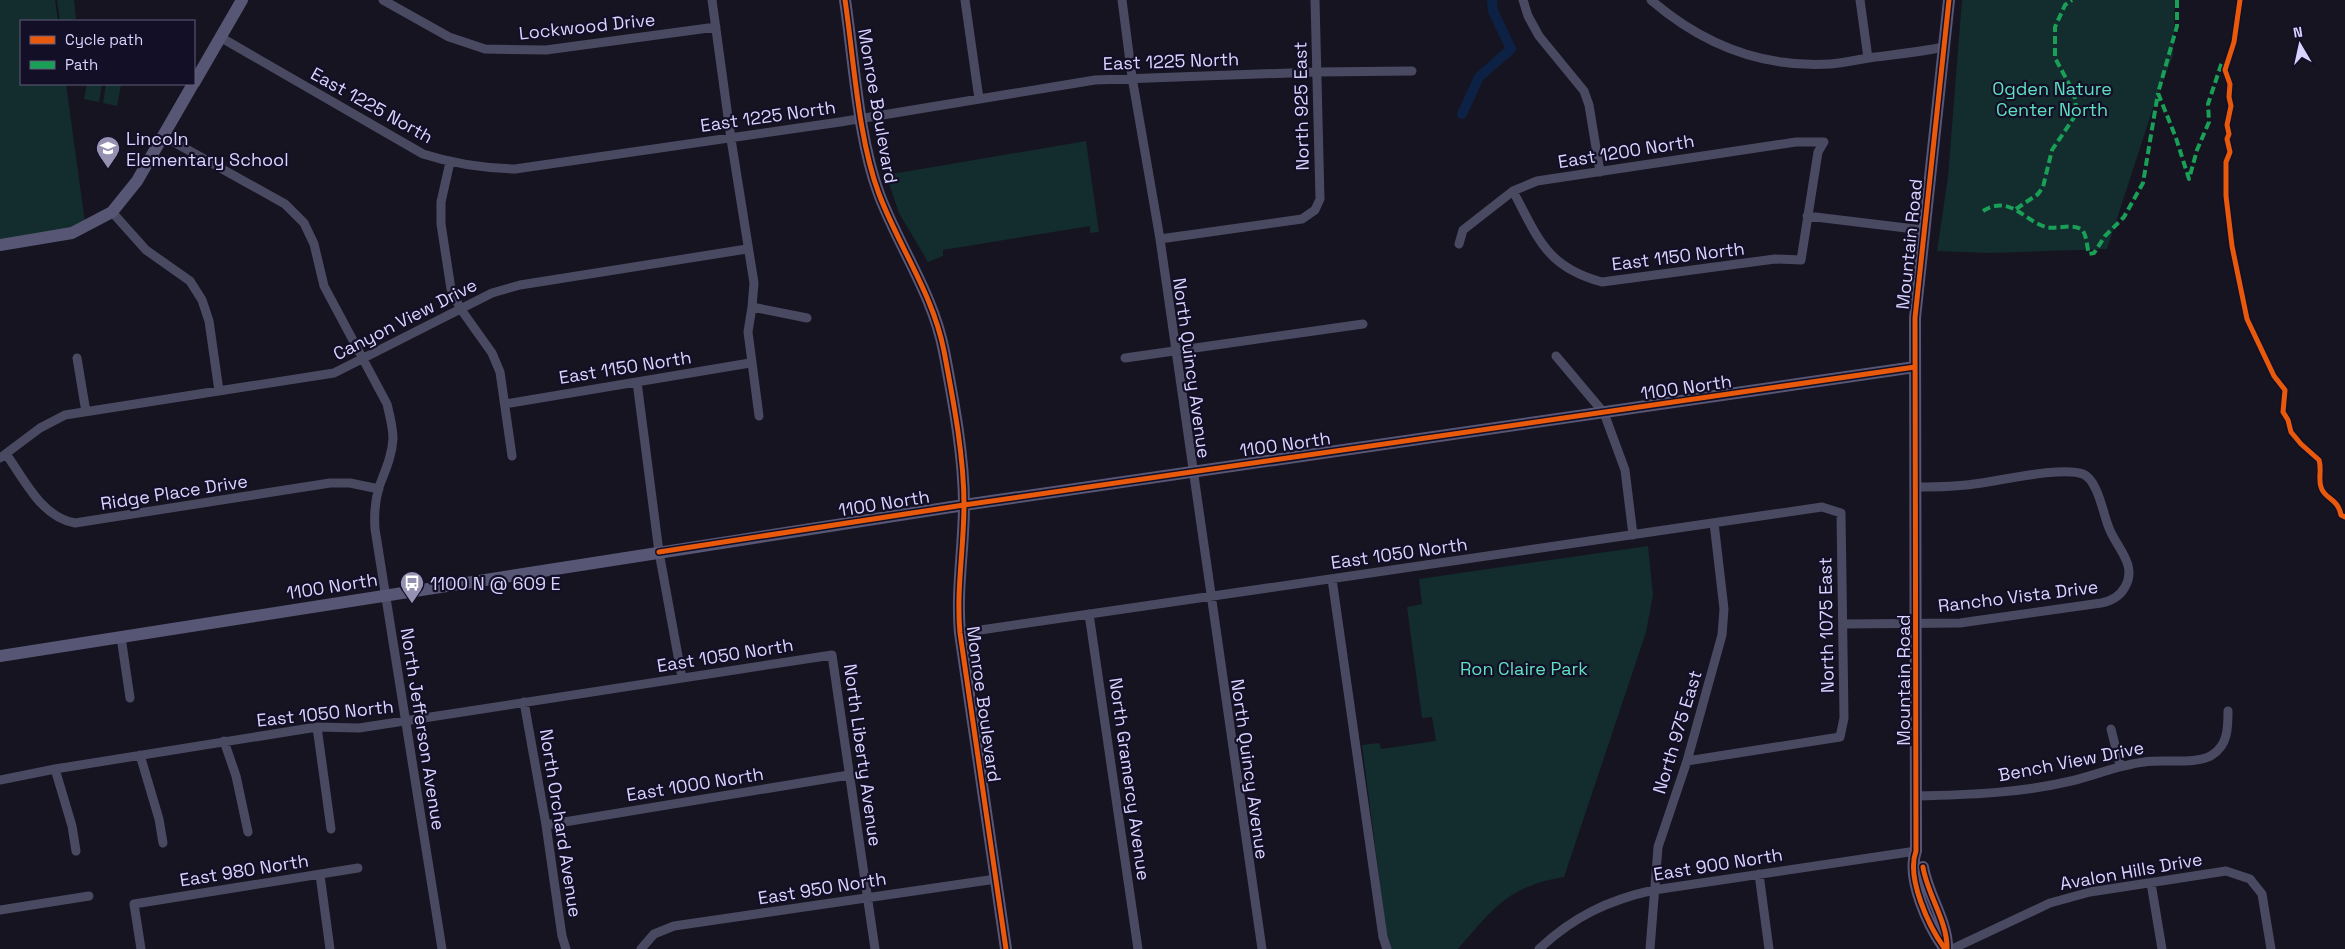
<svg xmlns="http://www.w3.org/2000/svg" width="2345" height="949" font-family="'Space Grotesk',sans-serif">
	<rect width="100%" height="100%" fill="#161421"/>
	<path fill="#132c2d" d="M0,0H55L58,21H21V84H66L85,222L70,230L0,241Z
		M57,0H74L76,19L60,21Z
		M1962,0H2175L2173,56L2158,93L2107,249L1991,253L1937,251L1948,177Z
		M87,84H102L99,102L84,99Z
		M106,84H121L117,106L103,103Z
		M1086,141L1099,232L1090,233V226L943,250V256L928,262L899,213L886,175Z
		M1648,546L1653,595L1646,632L1564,877C1508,886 1493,909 1458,949H1391L1387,938L1362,745L1379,743L1381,749L1436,741L1432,717L1422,718L1407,607L1422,604L1419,579Z"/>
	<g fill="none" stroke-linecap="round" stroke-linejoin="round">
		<path stroke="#0d2144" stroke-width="10" d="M1462,114L1479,77L1511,49L1493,11L1492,0"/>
		<path stroke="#4a4962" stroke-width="9" d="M383,0L449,37L485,49L546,50L716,27
			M712,0L731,139L754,283L752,307L748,332L759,416
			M965,0L979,99
			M1122,0L1132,77L1160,239L1262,949
			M1523,0L1528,16L1539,36L1584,91L1589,105L1600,172
			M1651,0C1702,44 1762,68 1830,64C1845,63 1860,59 1875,57C1898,54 1921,52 1943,47
			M1860,0L1868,58
			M220,37L423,154C454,164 482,168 515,169L840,122L1095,80L1317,72L1412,71
			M163,136L285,204L304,223L314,244L324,286L387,404C390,416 393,427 393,439C392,456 385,471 379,487C375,501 374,515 375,529L442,949
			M450,162L441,202V224L451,289L460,308L492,353L500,372L512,456
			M112,212L146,250L190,281L202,300L209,321L219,391
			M1807,216L1923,230
			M1160,239L1302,219L1315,210L1320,199L1315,0
			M1459,244L1463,230L1513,191L1537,181L1796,142H1824L1818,152L1801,260L1775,259L1602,282C1546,267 1538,238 1513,191
			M752,307L807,318
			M1556,356L1604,413L1625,470L1633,535
			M77,358L86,412
			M1125,358L1363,324
			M637,382L659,552L682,678
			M505,404L750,363
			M6,454C25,480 41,517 75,523L330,483H350L379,489
			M0,458L40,428L65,415L334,373L492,293L520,285L747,249
			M1332,579L1383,937L1387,949
			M1089,614L1138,949
			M1843,624L1960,623L2101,603C2112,601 2120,596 2125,587C2138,565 2116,547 2109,528C2103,514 2098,480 2083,474C2062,466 1999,481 1974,484C1955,487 1936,487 1917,487
			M960,633L1822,507L1841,513L1844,718L1840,737L1687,761
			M121,637L130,698
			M524,702L546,825L562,936L566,949
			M317,727L331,829
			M2111,729L2120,765
			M224,741L236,776L248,832
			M140,755L159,819L163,843
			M55,769L72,826L76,851
			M0,780L55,769L317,727L359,728L832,655L875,949
			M1916,796C1967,795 2021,793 2071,781C2096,775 2119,765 2144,762C2163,759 2197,765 2212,755C2228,745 2228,728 2228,711
			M546,825L849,775
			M1759,874L1769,949
			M320,875L330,949
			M2151,883L2162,949
			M0,910L89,896
			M141,949L134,904L358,868
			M641,949L654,934L674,926L996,879
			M1539,949C1573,917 1608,900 1654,890L1916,851
			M1650,949L1658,847L1687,761L1722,635L1724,609L1714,523
			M1952,949L2050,903L2090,892L2226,871L2250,879L2262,894L2271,949"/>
		<path stroke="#575674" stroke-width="12" d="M845,0C854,60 858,138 879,194C899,247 933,294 944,351C953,399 964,455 964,505C964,548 956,590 960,633L1006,949
			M194,83L242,0
			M0,245L72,233L112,212L137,181L193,84
			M0,656L964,505L1915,367
			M1923,867C1927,894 1948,922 1947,949
			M1945,949C1929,927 1906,878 1916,851L1915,318L1949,0"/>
		<path stroke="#1a9f57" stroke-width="4" stroke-dasharray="8 4" stroke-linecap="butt" d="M2177,0V26L2158,93L2176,138L2189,179L2197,150L2209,122L2208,104L2222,62
			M2016,209L2038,194L2043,187L2052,150L2077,113L2074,93L2055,58V27L2065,5L2072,0
			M1983,211C2010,194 2024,221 2046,227C2056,230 2075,222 2083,231C2087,237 2087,248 2089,254L2094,253L2105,236L2124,217L2143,183L2158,93"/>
		<g stroke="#130f26" stroke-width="8">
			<path id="cycleway" d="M845,0C854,60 858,138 879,194C899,247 933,294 944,351C953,399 964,455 964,505C964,548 956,590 960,633L1006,949
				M2240,0L2234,42L2225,70L2230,84L2229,97L2231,106L2227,125L2229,134L2227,139L2230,152L2226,162V196L2232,246L2247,319L2274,376L2285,390L2283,412L2288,420L2291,432L2301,444L2319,460C2322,469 2318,479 2321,487C2324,499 2338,498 2341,515L2345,517
				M659,552L964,505L1915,367
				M1923,867C1927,894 1948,922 1947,949
				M1945,949C1929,927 1906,878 1916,851L1915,318L1949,0"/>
		</g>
		<use href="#cycleway" stroke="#e8590c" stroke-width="5"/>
	</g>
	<defs>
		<g id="school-pin" transform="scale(1.25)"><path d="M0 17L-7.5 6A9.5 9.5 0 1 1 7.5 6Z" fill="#9591b1" stroke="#130f26"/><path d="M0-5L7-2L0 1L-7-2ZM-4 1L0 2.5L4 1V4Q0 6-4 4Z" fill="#fff"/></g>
		<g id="bus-pin" transform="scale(1.25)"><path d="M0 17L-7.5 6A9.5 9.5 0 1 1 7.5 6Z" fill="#9591b1" stroke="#130f26"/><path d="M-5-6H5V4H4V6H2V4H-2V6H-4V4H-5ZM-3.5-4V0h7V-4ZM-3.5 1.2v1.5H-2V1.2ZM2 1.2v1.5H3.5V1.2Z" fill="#fff"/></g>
	</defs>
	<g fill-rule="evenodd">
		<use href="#school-pin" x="108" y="148"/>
		<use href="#bus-pin" x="412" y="583"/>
	</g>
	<g text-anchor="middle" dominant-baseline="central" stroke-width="4.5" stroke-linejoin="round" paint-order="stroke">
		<g font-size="18" fill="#d9d4ff" stroke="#130f26">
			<text transform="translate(587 26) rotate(-6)">Lockwood Drive</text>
			<text transform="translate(1171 61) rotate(-2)">East 1225 North</text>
			<text transform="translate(372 105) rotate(29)">East 1225 North</text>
			<text transform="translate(878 106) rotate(80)">Monroe Boulevard</text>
			<text transform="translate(1301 106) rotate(-91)">North 925 East</text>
			<text transform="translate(768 116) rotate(-8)">East 1225 North</text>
			<text transform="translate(1626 151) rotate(-9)">East 1200 North</text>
			<text transform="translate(1909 244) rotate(-84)">Mountain Road</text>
			<text transform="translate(1678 256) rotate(-7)">East 1150 North</text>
			<text transform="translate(405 319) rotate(-27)">Canyon View Drive</text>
			<text transform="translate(625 367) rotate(-9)">East 1150 North</text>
			<text transform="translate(1192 368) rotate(82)">North Quincy Avenue</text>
			<text transform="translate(1686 387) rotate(-8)">1100 North</text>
			<text transform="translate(1285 444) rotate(-8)">1100 North</text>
			<text transform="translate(174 492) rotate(-9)">Ridge Place Drive</text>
			<text transform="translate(884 503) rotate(-9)">1100 North</text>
			<text transform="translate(1399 553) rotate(-8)">East 1050 North</text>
			<text transform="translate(332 586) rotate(-9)">1100 North</text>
			<text transform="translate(2018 596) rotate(-7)">Rancho Vista Drive</text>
			<text transform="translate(1826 625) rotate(-91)">North 1075 East</text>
			<text transform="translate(725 655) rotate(-9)">East 1050 North</text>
			<text transform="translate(1903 680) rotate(-90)">Mountain Road</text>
			<text transform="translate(984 704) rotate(82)">Monroe Boulevard</text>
			<text transform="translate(325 713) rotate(-6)">East 1050 North</text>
			<text transform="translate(423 729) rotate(81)">North Jefferson Avenue</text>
			<text transform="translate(1677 732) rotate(-73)">North 975 East</text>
			<text transform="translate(863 755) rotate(82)">North Liberty Avenue</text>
			<text transform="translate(2071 761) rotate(-11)">Bench View Drive</text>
			<text transform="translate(1250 769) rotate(82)">North Quincy Avenue</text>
			<text transform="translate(1130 779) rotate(82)">North Gramercy Avenue</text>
			<text transform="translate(695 784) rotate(-9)">East 1000 North</text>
			<text transform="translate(561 823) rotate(81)">North Orchard Avenue</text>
			<text transform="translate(1718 864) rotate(-9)">East 900 North</text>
			<text transform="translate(244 870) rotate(-9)">East 980 North</text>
			<text transform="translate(2131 871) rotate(-10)">Avalon Hills Drive</text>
			<text transform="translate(822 888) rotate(-9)">East 950 North</text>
		</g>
		<g font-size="18" fill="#5fe0c0" stroke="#130f26">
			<text x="2052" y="88">Ogden Nature<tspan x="2052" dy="21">Center North</tspan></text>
			<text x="1524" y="668">Ron Claire Park</text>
		</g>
		<g font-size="18" fill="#d9d4ff" stroke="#130f26" text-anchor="start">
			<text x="126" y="138">Lincoln<tspan x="126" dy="21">Elementary School</tspan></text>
			<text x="430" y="583">1100 N @ 609 E</text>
		</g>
	</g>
	<rect x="20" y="20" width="175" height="65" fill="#130f26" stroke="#625e7d"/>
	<rect x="30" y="36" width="25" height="8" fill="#e8590c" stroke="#625e7d"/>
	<text x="65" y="45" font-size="15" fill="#d9d4ff">Cycle path</text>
	<rect x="30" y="61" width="25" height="8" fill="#1a9f57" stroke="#625e7d"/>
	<text x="65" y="70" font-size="15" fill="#d9d4ff">Path</text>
	<g transform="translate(2300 45) rotate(351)" stroke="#130f26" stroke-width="4" paint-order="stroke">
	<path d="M0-4L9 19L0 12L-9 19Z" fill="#d9d4ff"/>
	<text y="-8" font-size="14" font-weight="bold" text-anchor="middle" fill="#d9d4ff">N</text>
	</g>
</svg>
